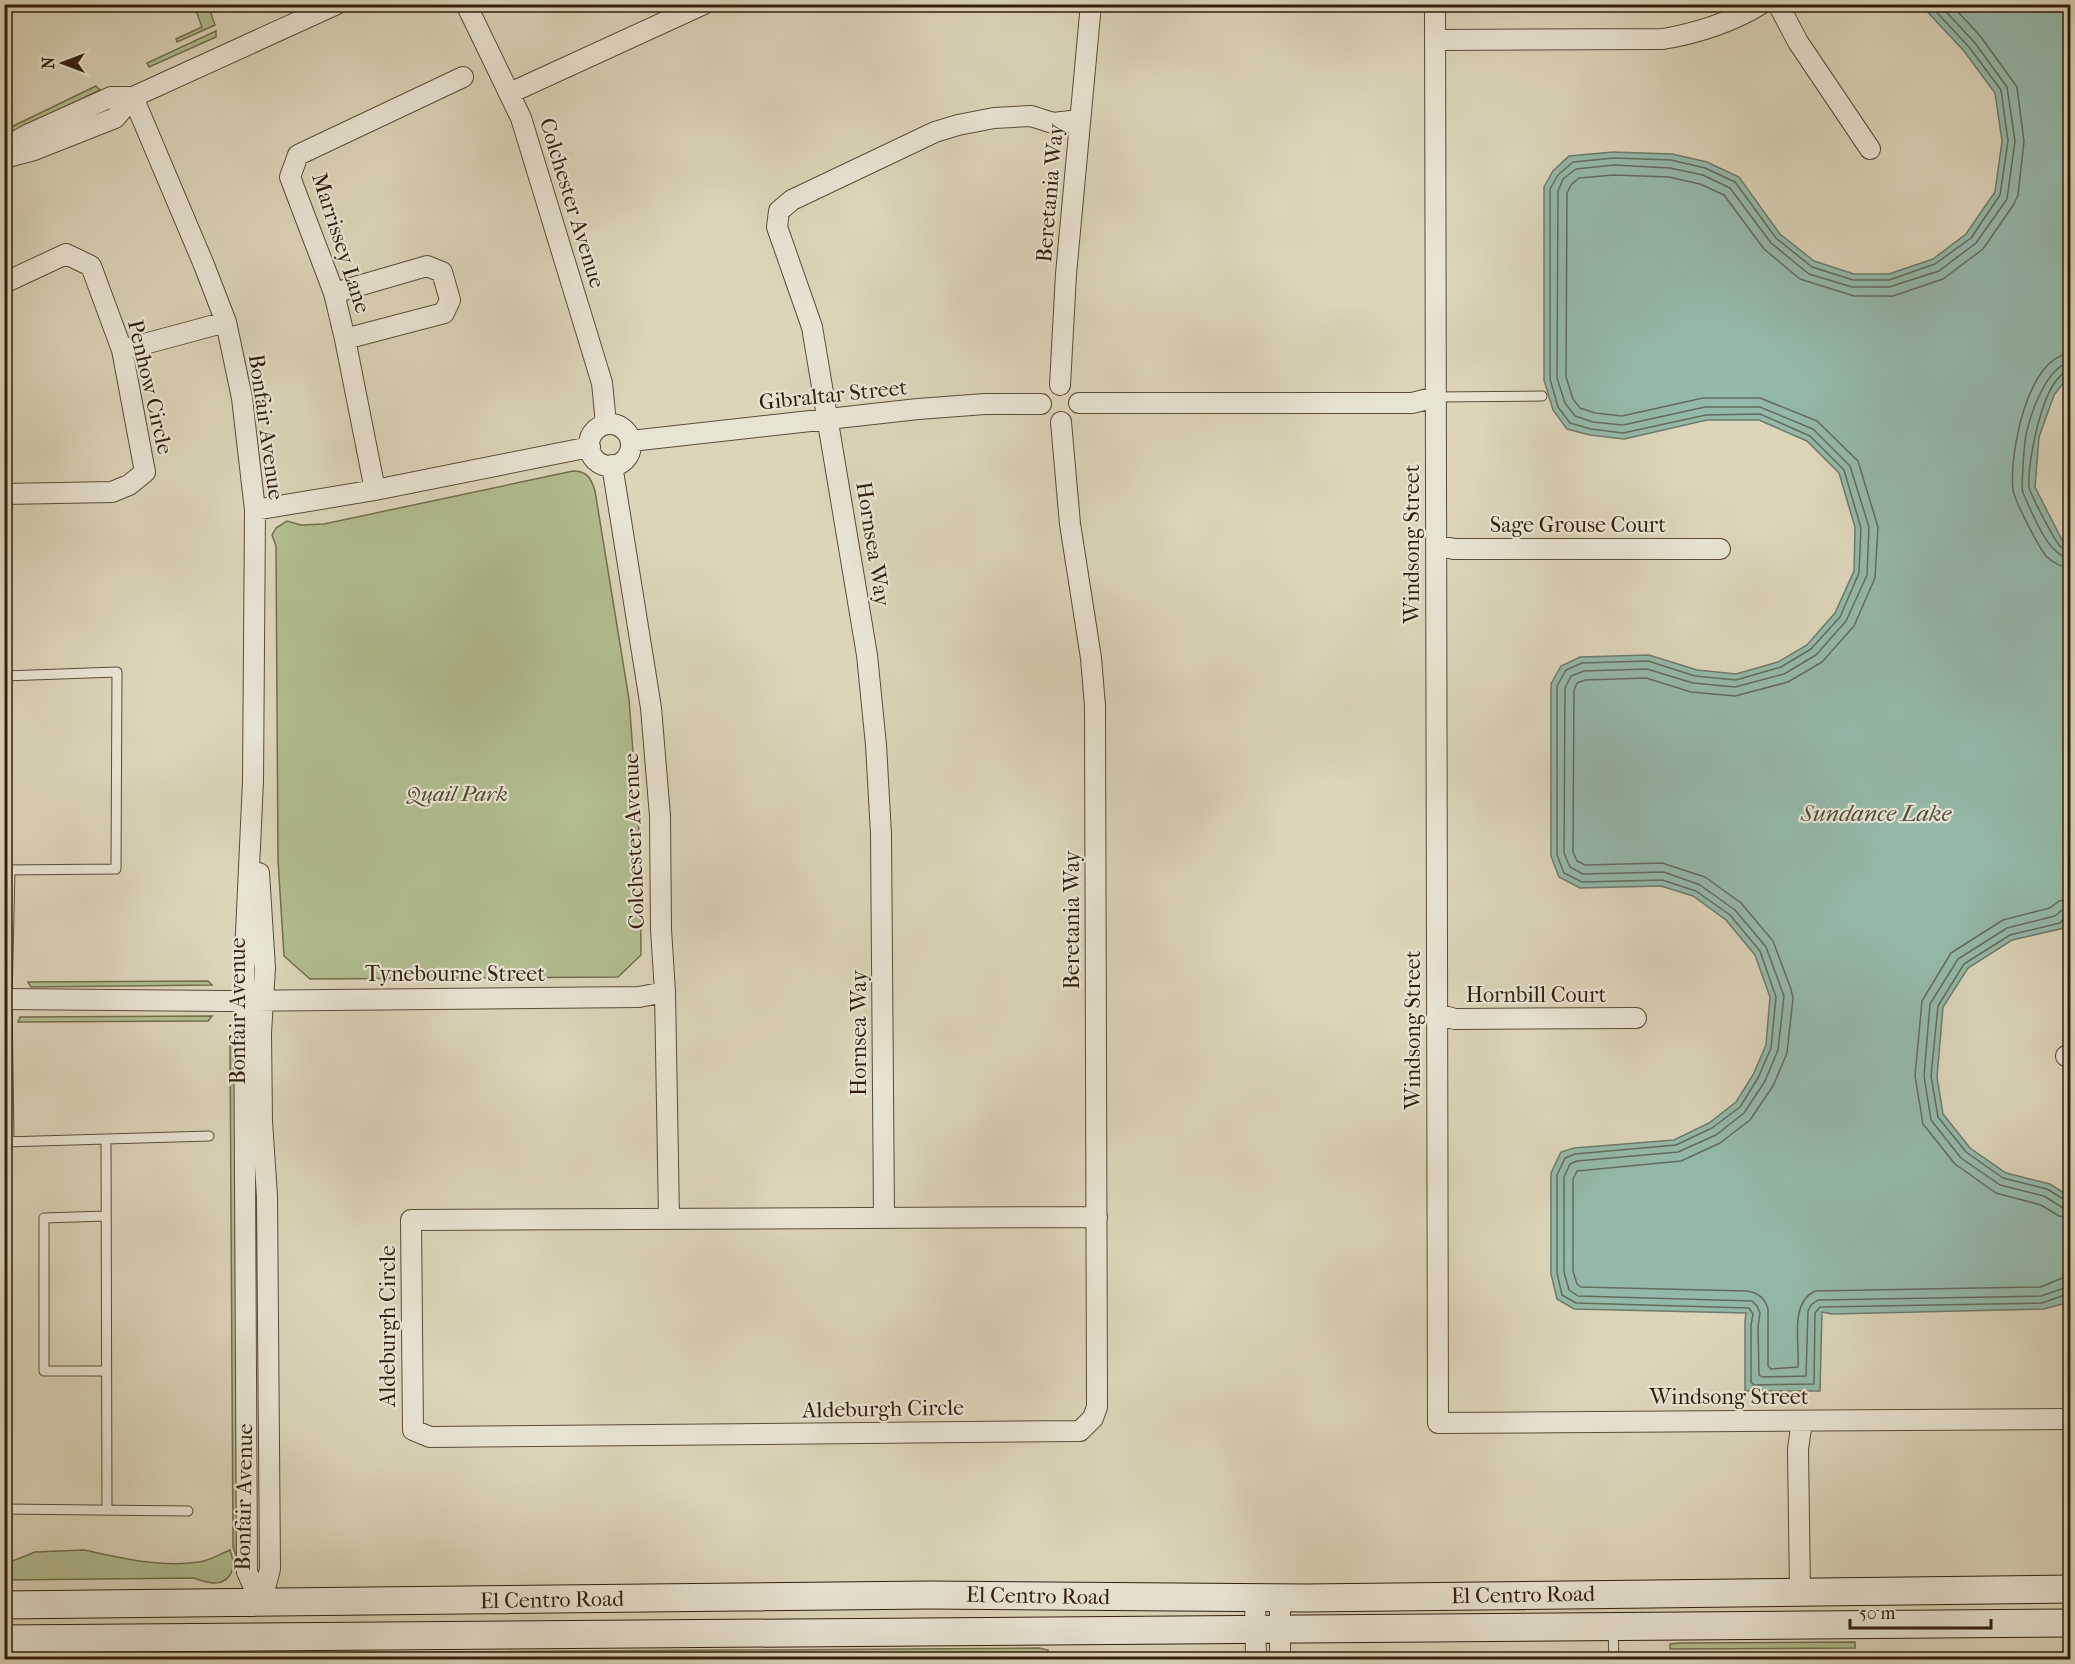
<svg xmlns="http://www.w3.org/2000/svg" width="2075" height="1664" font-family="'IM FELL French Canon',serif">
	<rect width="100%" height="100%" fill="#dcd5ba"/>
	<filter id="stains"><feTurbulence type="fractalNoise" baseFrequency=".00333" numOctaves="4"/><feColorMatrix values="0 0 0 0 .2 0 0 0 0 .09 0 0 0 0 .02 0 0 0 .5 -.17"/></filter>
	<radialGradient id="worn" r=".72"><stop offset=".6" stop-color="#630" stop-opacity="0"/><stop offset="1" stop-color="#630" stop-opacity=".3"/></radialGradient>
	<path fill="#b1bd90" stroke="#726e4e" stroke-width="1.5" d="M194,5H208L215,25L177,42L176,39L202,27Z
		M216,31V37L149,67L147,63Z
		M96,86L100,90L5,136V130Z
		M573,471C587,471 591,478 595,491L629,699L640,846L641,955L618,977L310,979L284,956L278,860L276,546L272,535L276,528L287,521L301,525L324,524Z
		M208,981L212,985L31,987L28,982Z
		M212,1016L208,1021L18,1022L20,1017Z
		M235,1040L238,1555H236L233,1547L230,1044V1041Z
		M84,1550C122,1558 160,1568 199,1562C209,1561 220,1554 230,1550L234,1564C229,1588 212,1585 194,1578L5,1580V1564L35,1552Z
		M1855,1642V1648L1670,1649V1644L1680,1643Z
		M1039,1648L1048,1650L1047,1654L4,1659L5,1655Z"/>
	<path fill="#94b9a9" stroke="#6d7b6b" stroke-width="1.5" d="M1921,5H2070V374L2054,395L2039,437L2035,487L2062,540L2070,547V918L2064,928L2012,940L1968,968L1943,1007L1937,1077L1943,1114L1970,1148L2006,1173L2050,1184L2070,1197V1294L2066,1303L2044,1309L1832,1314L1822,1312L1820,1391H1745V1321L1746,1313L1574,1309L1557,1299L1551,1274V1173L1561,1152L1574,1148L1674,1140L1709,1123L1736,1102L1753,1075L1766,1045L1770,997L1755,955L1726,920L1693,896L1661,886L1580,888L1559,877L1551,856V684L1561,666L1580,657L1649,655L1697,670L1736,674L1778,662L1807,645L1835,613L1854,571L1855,527L1839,473L1807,441L1759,420H1707L1624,439L1590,435L1567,429L1553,410L1544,380V187L1553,171L1569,156L1613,152L1672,154L1707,162L1739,177L1780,234L1814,261L1854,274H1889L1933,259L1966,234L1995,192L2002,141L1995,93L1964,51Z"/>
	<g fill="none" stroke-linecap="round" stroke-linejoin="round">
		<path stroke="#636c5b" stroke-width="1.5" d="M1929,4L1969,47L2001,90L2008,141L2000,195L1971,238L1935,264L1889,280H1853L1812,267L1776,238L1735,182L1705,168L1671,160L1614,158L1573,162L1558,175L1550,189V379L1558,407L1570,423L1591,429L1623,433L1706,415L1760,414L1810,436L1844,470L1861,528L1859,573L1840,617L1811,649L1781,667L1736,680L1695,676L1648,661L1582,663L1566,670L1557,686V855L1564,873L1582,882L1662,880L1696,891L1730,915L1760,951L1776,997L1771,1048L1758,1078L1740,1107L1712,1128L1676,1145L1575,1154L1565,1158L1557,1175V1273L1562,1295L1576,1303L1749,1308L1753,1314L1751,1325V1382L1754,1385L1814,1384L1815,1313L1820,1307L2042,1303L2070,1293
			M1939,4L1975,43L2007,87L2015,141L2007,199L1976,243L1939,271L1889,287H1852L1809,274L1771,243L1730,188L1703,175L1670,168L1614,165L1576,169L1563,179L1558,191L1557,378L1565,403L1575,416L1593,422L1623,425L1705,407H1760L1813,429L1850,466L1869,527L1867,575L1846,621L1816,655L1784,674L1735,687L1693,683L1647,669L1584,671L1571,676L1565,688L1564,853L1570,867L1583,874L1664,872L1700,885L1735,910L1766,947L1784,996L1778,1050L1765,1081L1744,1113L1716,1135L1678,1152L1577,1161L1570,1164L1564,1177V1272L1569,1290L1578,1296L1752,1301L1757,1306L1760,1313L1758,1327L1759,1375L1762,1377L1806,1376L1808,1311L1811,1305L1818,1300L2041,1296L2070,1286
			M1951,4L1981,37L2017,87L2024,141L2018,195L2014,204L1983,249L1943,279L1893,296H1854L1800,279L1764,249L1724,195L1700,184L1669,177L1614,175L1579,178L1571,185L1567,193L1566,377L1573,399L1580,408L1595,413L1622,416L1703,398H1760L1817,421L1858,461L1878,527L1875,578L1854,626L1822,662L1788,682L1735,696L1691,692L1646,678L1585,680L1577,683L1574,690L1573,852L1577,861L1585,865L1662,863L1705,877L1741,903L1773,941L1791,989L1793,998L1787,1053L1773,1086L1750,1120L1720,1143L1681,1161L1577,1171L1573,1179V1271L1577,1284L1581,1287L1746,1291C1757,1292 1765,1298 1768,1309V1366L1771,1369L1798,1367C1800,1344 1789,1303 1815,1291L2040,1287C2051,1284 2059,1277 2070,1277
			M2070,354C2027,356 2009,456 2013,490C2014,499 2039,548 2046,556C2053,563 2061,567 2070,567
			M2070,363C2047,365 2030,415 2026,435C2023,452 2023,470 2022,487L2023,493C2032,512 2048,557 2070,558
			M2070,371C2043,374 2027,464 2029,487C2030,494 2054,539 2059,545C2062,549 2066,550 2070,551
			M2070,899L2059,901L2050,908L2003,920L1951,953L1922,1001L1915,1076L1923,1124L1955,1164L1996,1193L2041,1205L2059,1216L2070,1218
			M2070,908L2062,910L2055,916L2007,928L1958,959L1930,1004L1924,1076L1931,1120L1961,1158L2000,1185L2044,1196L2063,1208L2070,1209
			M2070,916L2065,917L2060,923L2010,935L1964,964L1938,1006L1931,1076L1938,1117L1966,1152L2003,1178L2047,1189L2065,1200L2070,1201"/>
		<g stroke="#5c4c38" stroke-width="11">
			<path id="service" d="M1436,397L1542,396
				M4,676L117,672L116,869L4,870
				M9,1140L7,999L10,870
				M106,1140L107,1510
				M4,1142L209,1136
				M106,1216L44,1218V1371H106
				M4,1509L188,1511
				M1613,1631L1614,1660"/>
		</g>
		<g stroke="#5c4c38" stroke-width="22">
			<path id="minor" d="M466,4L521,118L602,383L606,424
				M1435,4L1438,1423L2070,1419
				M1778,4L1798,42L1870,149
				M1436,40L1663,39C1698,33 1730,23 1761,4
				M510,93L704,4
				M133,97L204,265L226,322L242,398L255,510L253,781L244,976L247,1572L261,1603
				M4,148L29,134L111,97H133L337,4
				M4,158L34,150L115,118L133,97
				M4,283L66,254L91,266L122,350L145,472L129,485L112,492L4,494
				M334,293L427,266L442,272L450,300L444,313L345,339
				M122,350L226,322
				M1060,385L1066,274L1091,4
				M1079,403H1412L1436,397
				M1061,422L1070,524L1091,658L1095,706L1097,1407L1093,1418L1080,1431L430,1437L413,1430L411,1220L1097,1217
				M589 445a21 21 0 1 1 42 0a21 21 0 1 1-42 0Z
				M631,441L918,409L985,404H1041
				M612,465L651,708L660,816L661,929L665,992L669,1218
				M375,490L345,339L334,293L290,177L298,155L463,77
				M255,510L375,490L590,447
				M1436,545L1454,549H1720
				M259,873L265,968L261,1033L262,1121L267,1196L270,1569L261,1603
				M4,999L223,1001L639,997L665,992
				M1437,1014L1455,1019L1636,1018
				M2066,1056H2070
				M884,1217L881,834L876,745L867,655L812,327L777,227L779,211L792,200L935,132L958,125L994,118L1031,116L1053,123L1080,120
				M1800,1592L1798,1449L1802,1421
				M1255,1598L1256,1660
				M1280,1598V1660"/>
		</g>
		<g stroke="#321f0d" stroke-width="29">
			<path id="secondary" d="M4,1605L930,1595L1306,1598L2070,1589
				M4,1639C693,1634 1382,1631 2070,1623"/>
		</g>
		<use href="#service" stroke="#e8e4d2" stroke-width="9"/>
		<use href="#minor" stroke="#e8e4d2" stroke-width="20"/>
		<use href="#secondary" stroke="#e8e4d2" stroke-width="27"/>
	</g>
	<g text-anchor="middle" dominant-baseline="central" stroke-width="4.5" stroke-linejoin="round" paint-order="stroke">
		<g font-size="22" fill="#321f0d" stroke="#e8e4d2">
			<text transform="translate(1050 193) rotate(-85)">Beretania Way</text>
			<text transform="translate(572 203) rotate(73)">Colchester Avenue</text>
			<text transform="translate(341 243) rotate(72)">Marrissey Lane</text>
			<text transform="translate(150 387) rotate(77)">Penhow Circle</text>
			<text transform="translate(833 395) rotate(-6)">Gibraltar Street</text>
			<text transform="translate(266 427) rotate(82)">Bonfair Avenue</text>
			<text x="1578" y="525">Sage Grouse Court</text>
			<text transform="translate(873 544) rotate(81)">Hornsea Way</text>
			<text transform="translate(1412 544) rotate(-90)">Windsong Street</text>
			<text transform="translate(634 841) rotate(-92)">Colchester Avenue</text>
			<text transform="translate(1072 920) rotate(-90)">Beretania Way</text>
			<text x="455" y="974">Tynebourne Street</text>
			<text x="1536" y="995">Hornbill Court</text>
			<text transform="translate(238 1011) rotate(-90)">Bonfair Avenue</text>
			<text transform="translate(1413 1030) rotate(-90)">Windsong Street</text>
			<text transform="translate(859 1033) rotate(-90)">Hornsea Way</text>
			<text transform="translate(388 1326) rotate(-90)">Aldeburgh Circle</text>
			<text x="1729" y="1397">Windsong Street</text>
			<text transform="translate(883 1409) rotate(-1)">Aldeburgh Circle</text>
			<text transform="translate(244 1497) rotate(-89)">Bonfair Avenue</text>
			<text transform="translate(1523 1595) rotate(-1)">El Centro Road</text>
			<text transform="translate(1038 1596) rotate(1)">El Centro Road</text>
			<text transform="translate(552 1600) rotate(-1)">El Centro Road</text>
		</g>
		<g font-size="22" font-style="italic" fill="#52462e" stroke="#e8e4d2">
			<text x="457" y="794">Quail Park</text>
		</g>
		<g font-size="24" font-style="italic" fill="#4f4d3c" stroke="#e8e4d2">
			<text x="1876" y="813">Sundance Lake</text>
		</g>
	</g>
	<rect width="2075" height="1664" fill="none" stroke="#dcd5ba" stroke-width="24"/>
	<rect x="6" y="6" width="2063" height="1652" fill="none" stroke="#321f0d" stroke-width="3"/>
	<rect x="12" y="12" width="2051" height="1640" fill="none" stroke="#321f0d" stroke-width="1.5"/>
	<g transform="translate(63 63) rotate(270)" stroke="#e8e4d2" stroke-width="4.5" paint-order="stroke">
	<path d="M0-4.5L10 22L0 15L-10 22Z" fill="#321f0d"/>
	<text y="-9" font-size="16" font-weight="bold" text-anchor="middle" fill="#321f0d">N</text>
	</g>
	<path d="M1850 1619v9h141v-9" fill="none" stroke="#321f0d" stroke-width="3"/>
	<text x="1859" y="1619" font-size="18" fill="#321f0d" stroke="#e8e4d2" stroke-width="4.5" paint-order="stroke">50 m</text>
	<rect width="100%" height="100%" filter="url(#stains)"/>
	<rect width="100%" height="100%" fill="url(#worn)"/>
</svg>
